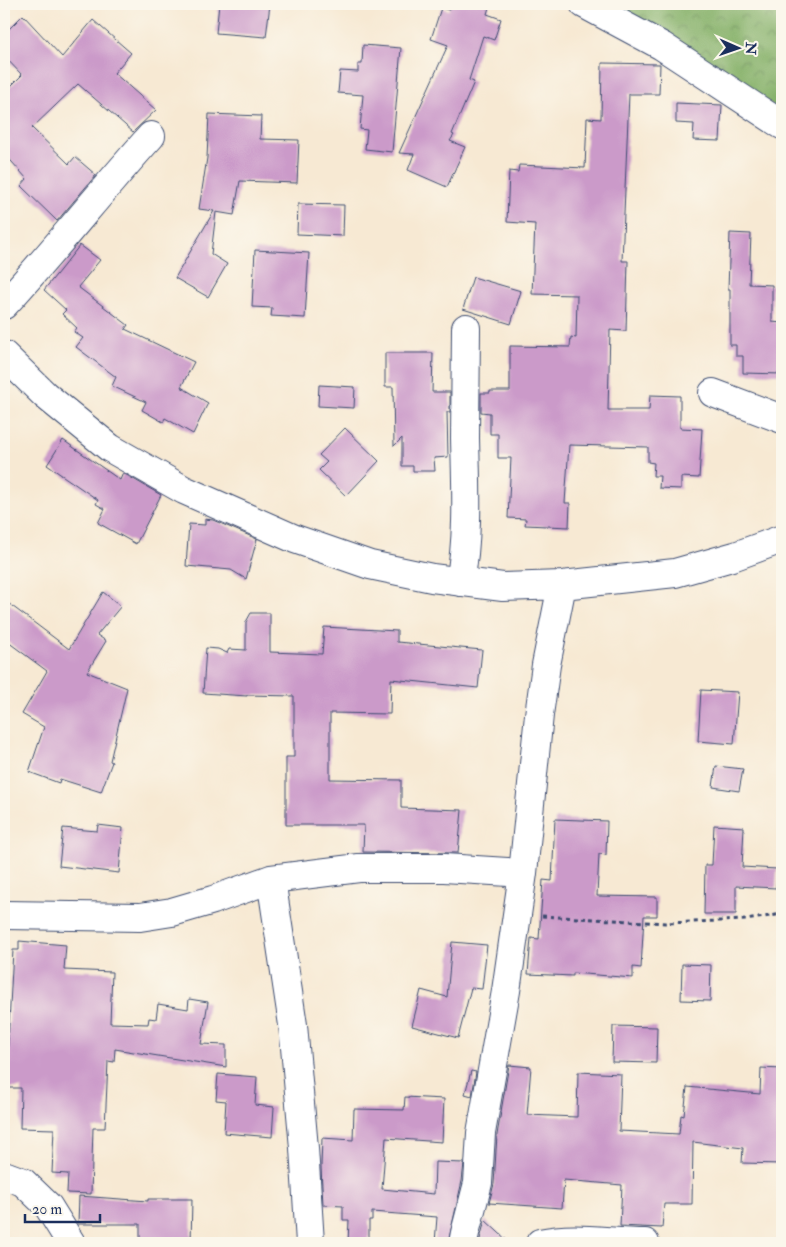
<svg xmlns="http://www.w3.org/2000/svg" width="786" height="1247" font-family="'IM FELL Double Pica',serif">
	<defs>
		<pattern id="forest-crowns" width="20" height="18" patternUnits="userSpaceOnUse" patternTransform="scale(1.25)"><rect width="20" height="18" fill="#84b067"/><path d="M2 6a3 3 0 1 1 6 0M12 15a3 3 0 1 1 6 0" fill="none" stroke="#6b9058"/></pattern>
	</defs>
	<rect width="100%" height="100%" fill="#fbf7ec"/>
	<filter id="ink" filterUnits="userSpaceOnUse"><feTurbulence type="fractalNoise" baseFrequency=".02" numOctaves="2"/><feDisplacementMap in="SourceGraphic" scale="10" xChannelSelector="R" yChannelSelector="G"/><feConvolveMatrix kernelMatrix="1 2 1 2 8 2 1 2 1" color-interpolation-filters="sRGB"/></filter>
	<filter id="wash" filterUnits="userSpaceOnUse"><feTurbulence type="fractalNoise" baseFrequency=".0096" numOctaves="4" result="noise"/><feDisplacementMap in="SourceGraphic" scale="20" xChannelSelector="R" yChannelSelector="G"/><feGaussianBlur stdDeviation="1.12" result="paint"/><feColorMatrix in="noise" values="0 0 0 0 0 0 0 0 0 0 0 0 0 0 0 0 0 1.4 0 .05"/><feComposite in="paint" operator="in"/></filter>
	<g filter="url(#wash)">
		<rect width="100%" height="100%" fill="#f7e9d3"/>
		<path fill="url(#forest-crowns)" stroke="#507062" d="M608,4H782V111Z"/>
		<g id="blocks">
			<path fill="#cb9ac9" d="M219,4H270L266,37L216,33Z
				M451,4H490L487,14L501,19L494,40L483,36L469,80L474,82L452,134L454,135L450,141L465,147L447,187L408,170L414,154L399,153L448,45L431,39L441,8L449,10Z
				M23,15L62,57L93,20L131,53L114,73L156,110L133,132L78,84L32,128L69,164L75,157L96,175L57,221L21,186L27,179L4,153V93L22,75L4,56V34Z
				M363,45L401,48L392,152L365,149L367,130L360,129L363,95L338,93L340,71L358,72V64H362Z
				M602,63L660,64L659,94H629L622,261H628L626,331L610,330L608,410H649L650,395L680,396V428L702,429L699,478L681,477V489L659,488L660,476H653L654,463L648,462V447L569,445L565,503H570L569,527L525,525L526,519L508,518L511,458H498V434H490V413L481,412V393H490V391H510V346L570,347L571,337L576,338L577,295L532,294L535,224L507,222L509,171L518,172L519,165L585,168L587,118L601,119Z
				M676,103L722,105L720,141L693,140L694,124L676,123Z
				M209,114L261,116L260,139L299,140L297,183L240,181L234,215L216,212L211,254L227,264L208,297L175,278L214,211L199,209L207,158Z
				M298,204L344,205L343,236L297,234Z
				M730,233L751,234L749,284L772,285V322L782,323V374L743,373V356H736V345H730V289H728Z
				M80,245L100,260L78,287L128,325L125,329L194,362L181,387L208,403L193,434L165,418L163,422L142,410L146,402L112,386L116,377L76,347L83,338L74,332L77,328L62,314L66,310L44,290Z
				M255,250L309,253L305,318L271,316L272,308L252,307Z
				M473,277L521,291L511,324L463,309Z
				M385,353H433L432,392H450V412H447L448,457L434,458L435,471H413V466H402V438L394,446L393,387H385Z
				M319,385L355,387L354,408L318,406Z
				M345,428L379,461L346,496L319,470L327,462L319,455Z
				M63,440L120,480L123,473L161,495L136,544L98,523L105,509L96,504L98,500L47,465Z
				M205,519L213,520L257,539L246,579L231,570L186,566L189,524L205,525Z
				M103,592L121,606L97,635L106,641L87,672L127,688L110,761L112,762L101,792L60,779L59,783L29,772L44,727L22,714L47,671L4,639V600L69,649Z
				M251,613H270V652L322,654L324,627L397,631V642L482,650L478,688L391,679L390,714L330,713V779L401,780V808L462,810L458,853L363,852L364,825H286V757H294V696L247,695V696L203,693L206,648L218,649L227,653L229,649L246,650V622Z
				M701,690L738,692L734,744L698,741Z
				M716,766L743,769L739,791L713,787Z
				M555,819L607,821L606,855L599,854L597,896L657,897V916H644L641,968L633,967V978L573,973V976L528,974L531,938L539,939L543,880L552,881Z
				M98,825L123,828L119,873L59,866L63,828L97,831Z
				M714,825L744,827L742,867L777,869L776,888L736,886V914H704L705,865H712Z
				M19,941L66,945L64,970L112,972L110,1023L148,1024L149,1018L156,1019L158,1004L188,1009L189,999L208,1002L201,1044L226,1045V1067L115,1049L114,1062L108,1061L105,1128H93L91,1194L67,1193L68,1174L52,1173L54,1129L20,1128L21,1088H4V1062H7L13,950H19Z
				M452,942L487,945L482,989L471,988L458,1038L412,1026L421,990L447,997Z
				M682,964L711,965L710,1001L681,1000Z
				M613,1026L657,1027L656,1063L612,1062Z
				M509,1065L531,1067L527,1115L577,1117L578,1072L621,1074L619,1131L679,1134L681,1115L684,1116L687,1087L760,1094L761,1068L782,1069L781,1164L742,1163L743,1148L693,1142L692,1204H664L662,1228L620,1226L622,1185L564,1180L562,1208L489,1203L494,1184L497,1135Z
				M471,1071L476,1072L472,1096L465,1094Z
				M218,1074L257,1077L255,1105L274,1107L272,1137L224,1133L226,1101L216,1100Z
				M405,1097L444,1099L442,1142L386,1138L382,1189L434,1194L435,1162L464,1163L462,1181L448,1243H435L437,1217L372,1212V1220H369V1243H348L349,1220H343V1206L323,1205L321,1167L322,1138L353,1140L354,1109L404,1110Z
				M79,1196L148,1201V1199H192L191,1243H140V1224H78Z
				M485,1220L510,1243H479Z"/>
		</g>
	</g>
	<g filter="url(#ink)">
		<use href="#blocks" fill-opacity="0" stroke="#3c4b70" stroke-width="1"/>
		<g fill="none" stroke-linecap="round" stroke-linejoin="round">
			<g stroke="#3c4b70" stroke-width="30">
				<path id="street" d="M584,4L662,46L782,125
					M4,305C55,250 101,191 151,136
					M4,355L45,395L110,448L184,490L295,539L370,565L432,578L503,587L562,585L675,573L735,556L782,539
					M713,393L782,419
					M460,582C469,534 466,486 465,438C465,401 466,364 466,328
					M271,879L293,1025L304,1148L310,1243
					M4,915L140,917L172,912L213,900L271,879L359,868H444L523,873
					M4,1175L23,1182L48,1206L71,1243
					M463,1243L465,1233L478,1183L481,1133L506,991L523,873L539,715L546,665L562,585
					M540,1243C576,1235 608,1243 645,1243"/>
			</g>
			<path stroke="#3c4b70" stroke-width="3" stroke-dasharray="4 4" stroke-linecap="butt" d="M542,916L665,923L746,920L782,914"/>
			<use href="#street" stroke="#fff" stroke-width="28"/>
		</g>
	</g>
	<rect width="786" height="1247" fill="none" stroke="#fbf7ec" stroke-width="20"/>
	<g transform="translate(738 48) rotate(92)" stroke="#fbf7ec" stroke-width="4" paint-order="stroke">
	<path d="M0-4L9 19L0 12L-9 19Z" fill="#1b2f5e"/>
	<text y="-8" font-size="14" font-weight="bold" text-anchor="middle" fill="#1b2f5e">N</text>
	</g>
	<path d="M25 1214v8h75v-8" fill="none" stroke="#1b2f5e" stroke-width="2.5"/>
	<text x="32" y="1214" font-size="15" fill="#1b2f5e" stroke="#fbf7ec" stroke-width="4" paint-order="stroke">20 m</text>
</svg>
